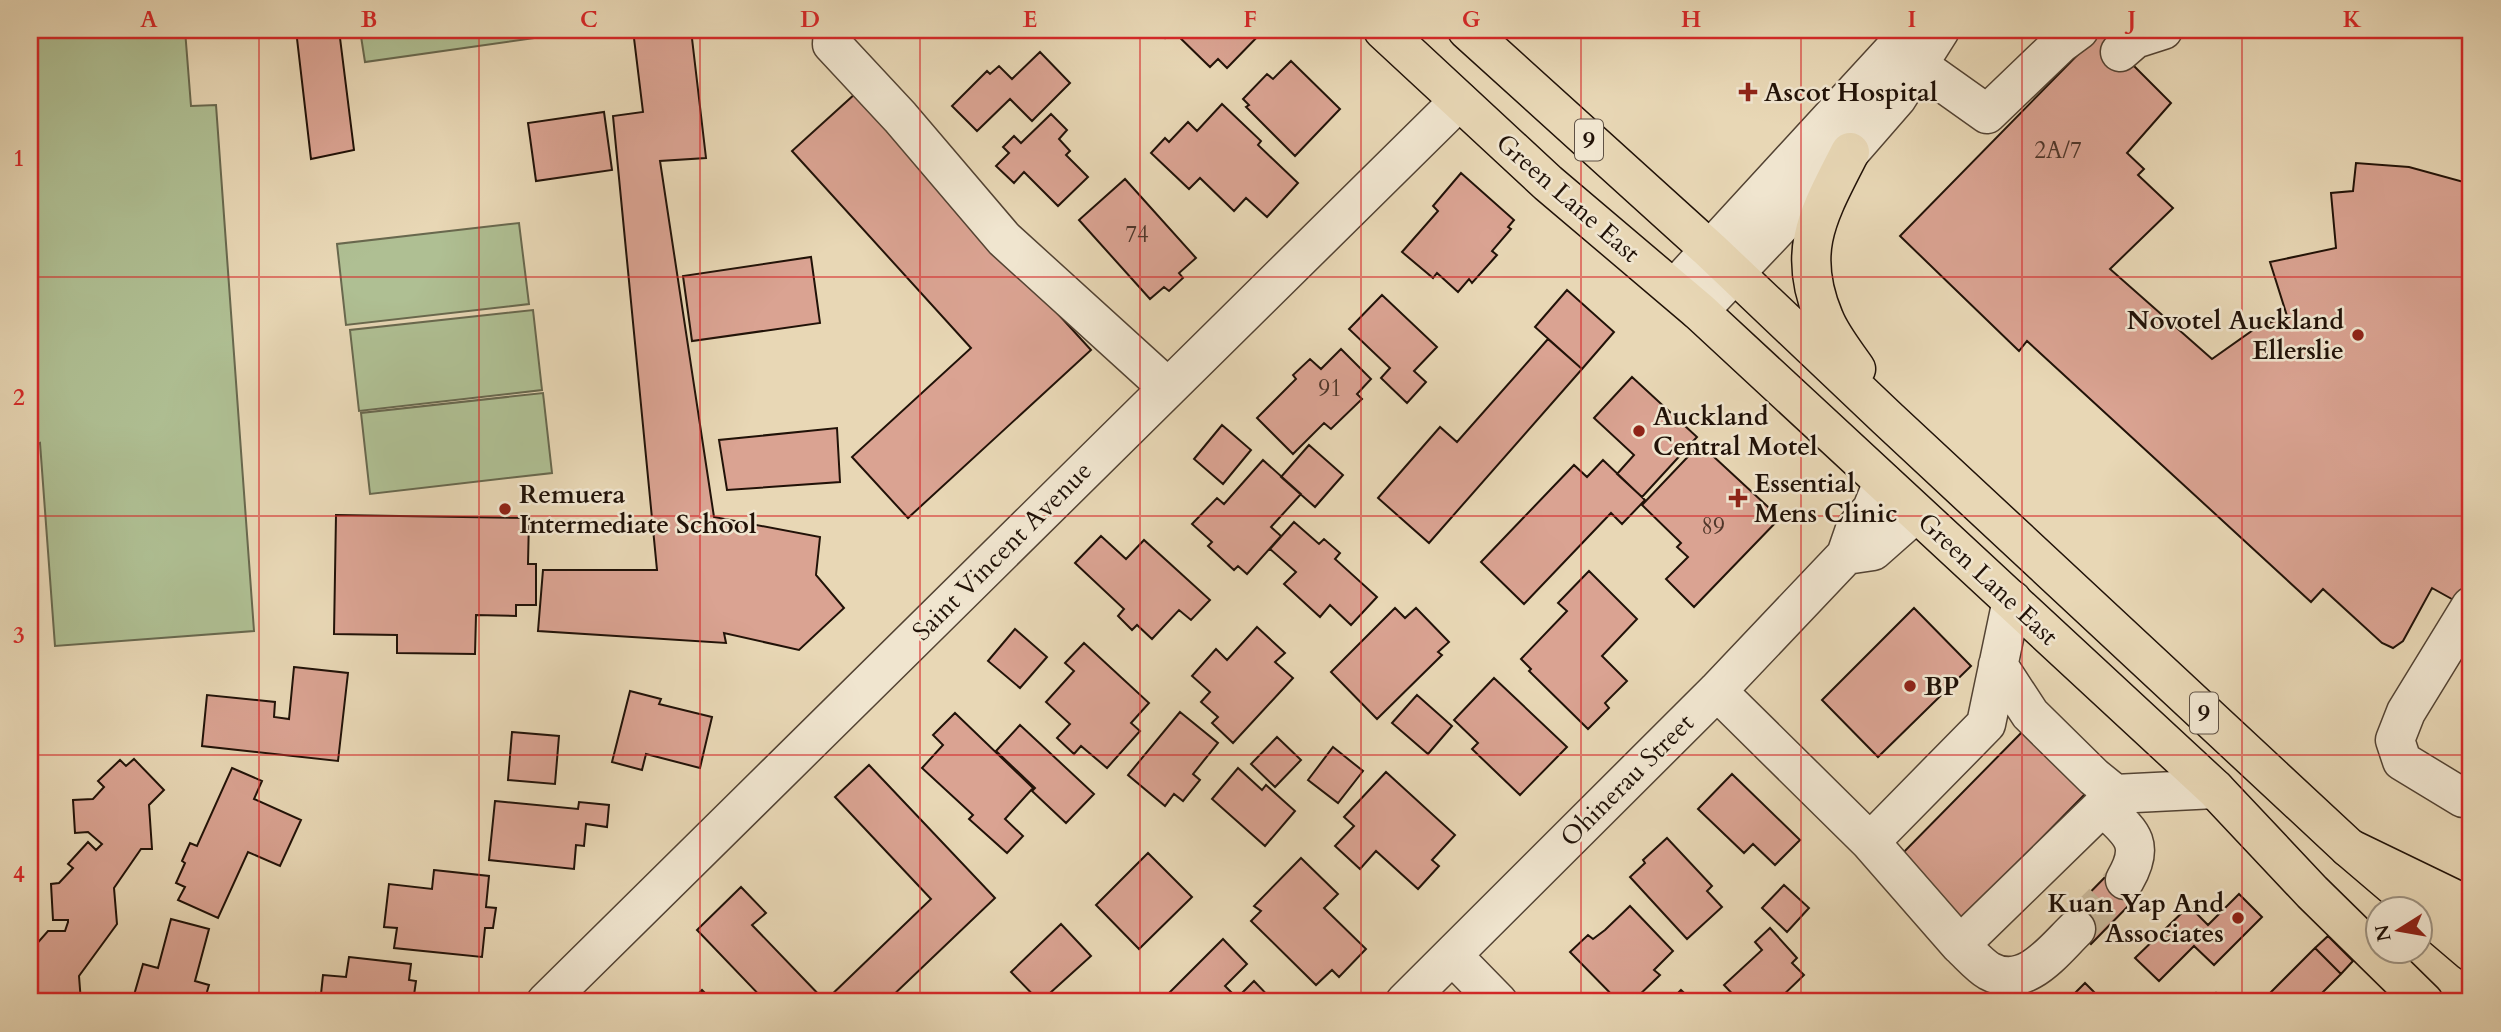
<svg xmlns="http://www.w3.org/2000/svg" width="2501" height="1032" font-family="Cardo,serif">
	<rect width="100%" height="100%" fill="#e8d7b5"/>
	<filter id="stains"><feTurbulence type="fractalNoise" baseFrequency=".00286" numOctaves="4"/><feColorMatrix values="0 0 0 0 .2 0 0 0 0 .09 0 0 0 0 .02 0 0 0 .5 -.17"/></filter>
	<radialGradient id="worn" r=".72"><stop offset=".6" stop-color="#630" stop-opacity="0"/><stop offset="1" stop-color="#630" stop-opacity=".3"/></radialGradient>
	<path fill="#afbf93" stroke="#68684e" stroke-width="2" d="M30,30H185L191,106L216,105L254,631L55,646L40,443L30,447Z
		M360,30H541L542,37L365,62Z
		M519,223L529,304L346,325L337,244Z
		M533,310L542,390L359,411L350,330Z
		M543,393L552,473L370,494L361,413Z"/>
	<path fill="#daa392" stroke="#211208" stroke-width="2" d="M296,30H339L354,150L311,159Z
		M633,30H691L706,158L660,161L714,517L820,537L816,575L844,608L799,650L724,633L726,643L538,631L543,570H657L613,116L643,112Z
		M1157,30H1264L1227,68L1218,59L1210,67L1172,30L1165,38Z
		M2100,32L2171,103L2127,153L2144,169L2138,175L2173,208L2110,269L2212,359L2256,328L2287,316L2270,262L2336,248L2331,193L2353,191L2356,163L2409,167L2471,184V581L2459,603L2432,588L2403,641L2393,648L2382,643L2323,589L2311,602L2027,341L2019,351L1900,236Z
		M1040,52L1070,83L1032,121L1010,99L977,131L952,106L987,71L990,74L999,66L1012,79Z
		M1291,61L1340,109L1295,156L1246,107L1249,105L1243,99L1267,74L1273,79Z
		M856,93L1091,350L908,518L852,457L971,348L792,151Z
		M1222,104L1261,141L1258,145L1298,183L1267,217L1246,198L1234,211L1200,178L1189,189L1151,153L1165,138L1169,142L1188,122L1197,131Z
		M604,112L612,170L536,181L528,123Z
		M1051,114L1067,130L1059,139L1070,151L1066,155L1088,177L1058,206L1024,172L1014,183L996,166L1009,153L1003,147L1014,136L1021,143Z
		M1461,173L1514,220L1508,227L1511,229L1492,251L1497,255L1472,283L1469,279L1458,292L1437,273L1433,278L1402,252L1438,211L1433,206Z
		M1125,179L1196,258L1179,273L1183,278L1169,291L1164,287L1150,299L1079,220Z
		M811,257L820,323L692,341L683,276Z
		M1567,290L1614,332L1582,369L1535,327Z
		M1382,295L1437,347L1414,371L1426,382L1407,403L1381,378L1390,368L1349,329Z
		M1548,339L1582,369L1429,543L1378,498L1440,427L1457,442Z
		M1341,349L1371,379L1357,394L1362,399L1331,429L1324,423L1293,454L1257,418L1296,379L1293,375L1310,359L1321,369Z
		M1632,377L1697,437L1642,497L1617,474L1634,455L1594,418Z
		M1222,425L1251,450L1223,484L1194,459Z
		M837,428L840,482L727,490L719,440Z
		M1700,444L1780,518L1694,607L1666,579L1688,557L1677,547L1681,543L1642,505Z
		M1309,445L1343,475L1315,507L1281,477Z
		M1263,460L1301,494L1271,527L1281,536L1247,574L1238,566L1234,570L1208,546L1212,542L1192,524L1217,498L1224,504Z
		M1603,460L1645,500L1622,524L1611,513L1524,604L1481,562L1574,465L1587,477Z
		M336,515L529,518L528,564H536V605H516V616L476,615L475,654L397,653V635L334,634Z
		M1294,522L1319,544L1324,539L1340,553L1335,559L1377,597L1351,625L1330,605L1320,617L1284,584L1296,572L1270,549Z
		M1101,536L1126,559L1144,540L1210,600L1191,620L1179,610L1152,639L1137,625L1132,630L1118,616L1124,609L1075,563Z
		M1589,571L1637,619L1602,656L1627,681L1605,703L1609,708L1588,729L1529,671L1531,669L1521,659L1567,611L1558,603Z
		M1395,608L1405,618L1416,608L1449,642L1438,652L1442,655L1377,719L1331,672Z
		M1914,608L1971,666L1878,757L1822,700Z
		M1257,627L1285,653L1275,662L1293,678L1233,743L1212,723L1218,717L1201,702L1210,692L1192,676L1216,649L1227,660Z
		M1015,629L1047,657L1020,688L988,661Z
		M1084,643L1149,703L1131,723L1140,731L1107,768L1081,746L1074,754L1057,738L1070,724L1046,702L1074,671L1065,663Z
		M294,667L348,673L338,761L202,746L207,695L275,702L274,717L289,719Z
		M1494,678L1567,747L1520,795L1472,749L1478,743L1454,720Z
		M630,691L661,699L659,704L712,717L700,768L646,754L642,770L612,762Z
		M1417,695L1452,726L1428,754L1392,723Z
		M1180,712L1218,743L1193,774L1200,780L1183,801L1174,794L1165,806L1128,775Z
		M955,713L1033,788L1005,819L1023,836L1007,853L969,819L973,815L922,768L943,745L933,735Z
		M1020,725L1094,794L1066,823L1032,791L1035,788L996,751Z
		M2028,726L2091,788L1956,925L1893,863Z
		M512,732L559,736L555,784L508,780Z
		M1277,737L1301,760L1275,787L1251,764Z
		M1333,747L1363,771L1338,803L1308,780Z
		M134,759L164,790L149,805L152,849H141L114,888L117,924L79,976L81,1002H30V960L37,951L33,948L48,931H65L68,922V920H53L51,884L59,883L73,868L68,864L88,842L96,850L102,844L88,832L75,833L73,800L93,799L104,787L98,781L120,760L126,766Z
		M869,765L995,898L886,1002H766L697,930L741,887L766,913L752,925L825,1001L931,899L835,797Z
		M232,768L262,781L254,799L301,820L280,866L248,852L218,918L178,900L185,887L176,883L185,863L182,861L190,843L197,846Z
		M1238,768L1262,790L1266,785L1295,811L1265,846L1212,799Z
		M1386,772L1455,835L1432,860L1439,866L1418,889L1376,851L1360,869L1335,846L1354,826L1344,817Z
		M1732,774L1800,840L1775,865L1753,844L1744,853L1698,809Z
		M495,801L578,809L579,802L609,805L607,827L586,824L584,846L576,845L574,869L489,860Z
		M1667,838L1712,886L1707,891L1722,907L1687,939L1630,877L1645,863L1643,860Z
		M1148,853L1192,897L1139,949L1096,905Z
		M1301,858L1338,894L1324,908L1366,949L1339,977L1332,970L1316,985L1251,921L1261,911L1254,906Z
		M2113,869L2139,895L2091,944L2065,918Z
		M434,870L489,876L486,907L496,908L493,928H485L482,957L394,948L397,928L384,927L389,884L432,889Z
		M1784,885L1809,908L1787,932L1762,908Z
		M2239,894L2262,917L2214,965L2194,946L2159,981L2135,958L2189,906L2208,925Z
		M1630,906L1673,951L1654,970L1660,975L1632,1002H1619L1570,952L1588,935L1593,939L1605,930Z
		M171,919L209,929L195,981L209,985L204,1002H132L143,964L158,968Z
		M1061,924L1091,956L1040,1002L1011,972Z
		M1770,928L1797,958L1792,963L1804,975L1776,1002H1740L1724,985L1762,950L1755,942Z
		M2328,936L2353,961L2341,974L2315,948Z
		M1223,939L1247,964L1225,986L1237,998L1254,981L1274,1002H1174L1167,995Z
		M2315,948L2341,974L2313,1002H2261Z
		M349,957L411,964L409,980L416,981L413,1002H314L316,993L321,994L323,975L346,977Z
		M2085,983L2104,1002H2066Z
		M702,990L714,1002H698L694,998Z
		M1681,990L1694,1002H1669Z
		M2216,993L2225,1002H2207Z"/>
	<g fill="none" stroke-linecap="round" stroke-linejoin="round">
		<path stroke="#cab99b" stroke-width="38" stroke-dasharray="38 19" stroke-linecap="butt" d="M2076,929L2125,880"/>
		<g stroke="#534333" stroke-width="41">
			<path id="minor" d="M833,30L832,44L900,117L1004,239L1168,388
				M2120,52L2135,39L2163,30
				M1918,65L1987,114L2060,44L2079,30
				M1674,289L1899,44L1937,30
				M1699,311L1850,152L1897,98L1940,30
				M1846,555L1873,551L1916,513
				M2471,606L2406,712L2395,740L2402,761L2463,798L2471,797
				M1717,691L1870,842L1986,724L2012,600
				M2115,794L2215,789
				M2102,806C2130,832 2147,842 2125,880
				M1870,842L1960,945L2115,794L2094,777L2030,714L1998,665
				M1960,945C1969,953 1979,965 1989,971C2025,991 2054,950 2076,929
				M1453,956L1498,1002
				M546,1002L1459,101
				M1405,1002L1717,691L1846,555L1855,529L1872,509L1883,482"/>
		</g>
		<g stroke="#211208" stroke-width="41">
			<path id="major" d="M1383,30L1548,183L1699,311L2215,789L2312,892L2424,1002
				M1467,30L1710,250L1887,418L2349,848L2471,952
				M1850,152C1820,212 1795,249 1824,318C1831,336 1845,353 1856,369"/>
		</g>
		<g stroke="#211208" stroke-width="41">
			<path id="highway" d="M2349,848L2471,907"/>
		</g>
		<use href="#minor" stroke="#f0e5cf" stroke-width="38"/>
		<use href="#major" stroke="#e8d7b5" stroke-width="38"/>
		<use href="#highway" stroke="#e8d7b5" stroke-width="38"/>
	</g>
	<path fill="none" stroke="#d62828" stroke-width="2" stroke-opacity="0.55" d="M259,30V1002M479,30V1002M700,30V1002M920,30V1002M1140,30V1002M1361,30V1002M1581,30V1002M1801,30V1002M2022,30V1002M2242,30V1002M30,277H2471M30,516H2471M30,755H2471"/>
	<g fill="#8f2418" stroke="#f0e5cf" stroke-width="2.5">
		<path d="M1744.5 81.5h7v7h7v7h-7v7h-7v-7h-7v-7h7z"/>
		<circle cx="2358" cy="335" r="7"/>
		<circle cx="1639" cy="431" r="7"/>
		<path d="M1734.5 487.5h7v7h7v7h-7v7h-7v-7h-7v-7h7z"/>
		<circle cx="505" cy="509" r="7"/>
		<circle cx="1910" cy="686" r="7"/>
		<circle cx="2238" cy="918" r="7"/>
	</g>
	<g text-anchor="middle" dominant-baseline="central" stroke-width="5" stroke-linejoin="round" paint-order="stroke">
		<g font-size="23" fill="#4f362a">
			<text x="2058" y="150">2A/7</text>
			<text x="1137" y="234">74</text>
			<text x="1330" y="388">91</text>
			<text x="1713" y="526">89</text>
		</g>
		<g fill="#f0e5cf" stroke="#5f5144" stroke-width="2">
			<rect x="1575" y="119.5" width="28" height="41" rx="5"/>
			<rect x="2190" y="692.5" width="28" height="41" rx="5"/>
		</g>
		<g font-size="24" font-weight="bold" fill="#211208">
			<text x="1589" y="140">9</text>
			<text x="2204" y="713">9</text>
		</g>
		<g font-size="26" font-weight="bold" fill="#211208" stroke="#f0e5cf" text-anchor="start">
			<text x="1764" y="92">Ascot Hospital</text>
			<text x="2344" y="320" text-anchor="end">Novotel Auckland<tspan x="2344" dy="30">Ellerslie</tspan></text>
			<text x="1653" y="416">Auckland<tspan x="1653" dy="30">Central Motel</tspan></text>
			<text x="1754" y="483">Essential<tspan x="1754" dy="30">Mens Clinic</tspan></text>
			<text x="519" y="494">Remuera<tspan x="519" dy="30">Intermediate School</tspan></text>
			<text x="1924" y="686">BP</text>
			<text x="2224" y="903" text-anchor="end">Kuan Yap And<tspan x="2224" dy="30">Associates</tspan></text>
		</g>
		<g font-size="26" fill="#211208" stroke="#f0e5cf">
			<text transform="translate(1568 198) rotate(41)">Green Lane East</text>
			<text transform="translate(1002 551) rotate(-45)">Saint Vincent Avenue</text>
			<text transform="translate(1988 579) rotate(43)">Green Lane East</text>
			<text transform="translate(1627 780) rotate(-45)">Ohinerau Street</text>
		</g>
	</g>
	<rect width="2501" height="1032" fill="none" stroke="#e8d7b5" stroke-width="77"/>
	<g transform="translate(2399 930) rotate(259)"><circle r="33" fill="#f0e5cf" stroke="#9d917f" stroke-width="2"/>
	<path d="M0-5L12 26L0 18L-12 26Z" fill="#8f2418"/>
	<text y="-10" font-size="19" font-weight="bold" text-anchor="middle" fill="#211208">N</text>
	</g>
	<rect x="38" y="38" width="2424" height="955" fill="none" stroke="#d62828" stroke-width="2.5"/>
	<g font-size="23" text-anchor="middle" font-weight="bold" fill="#d62828">
		<text x="149" y="27">A</text>
		<text x="369" y="27">B</text>
		<text x="589" y="27">C</text>
		<text x="810" y="27">D</text>
		<text x="1030" y="27">E</text>
		<text x="1250" y="27">F</text>
		<text x="1471" y="27">G</text>
		<text x="1691" y="27">H</text>
		<text x="1912" y="27">I</text>
		<text x="2132" y="27">J</text>
		<text x="2352" y="27">K</text>
		<text x="19" y="166">1</text>
		<text x="19" y="405">2</text>
		<text x="19" y="643">3</text>
		<text x="19" y="882">4</text>
	</g>
	<rect width="100%" height="100%" filter="url(#stains)"/>
	<rect width="100%" height="100%" fill="url(#worn)"/>
</svg>
